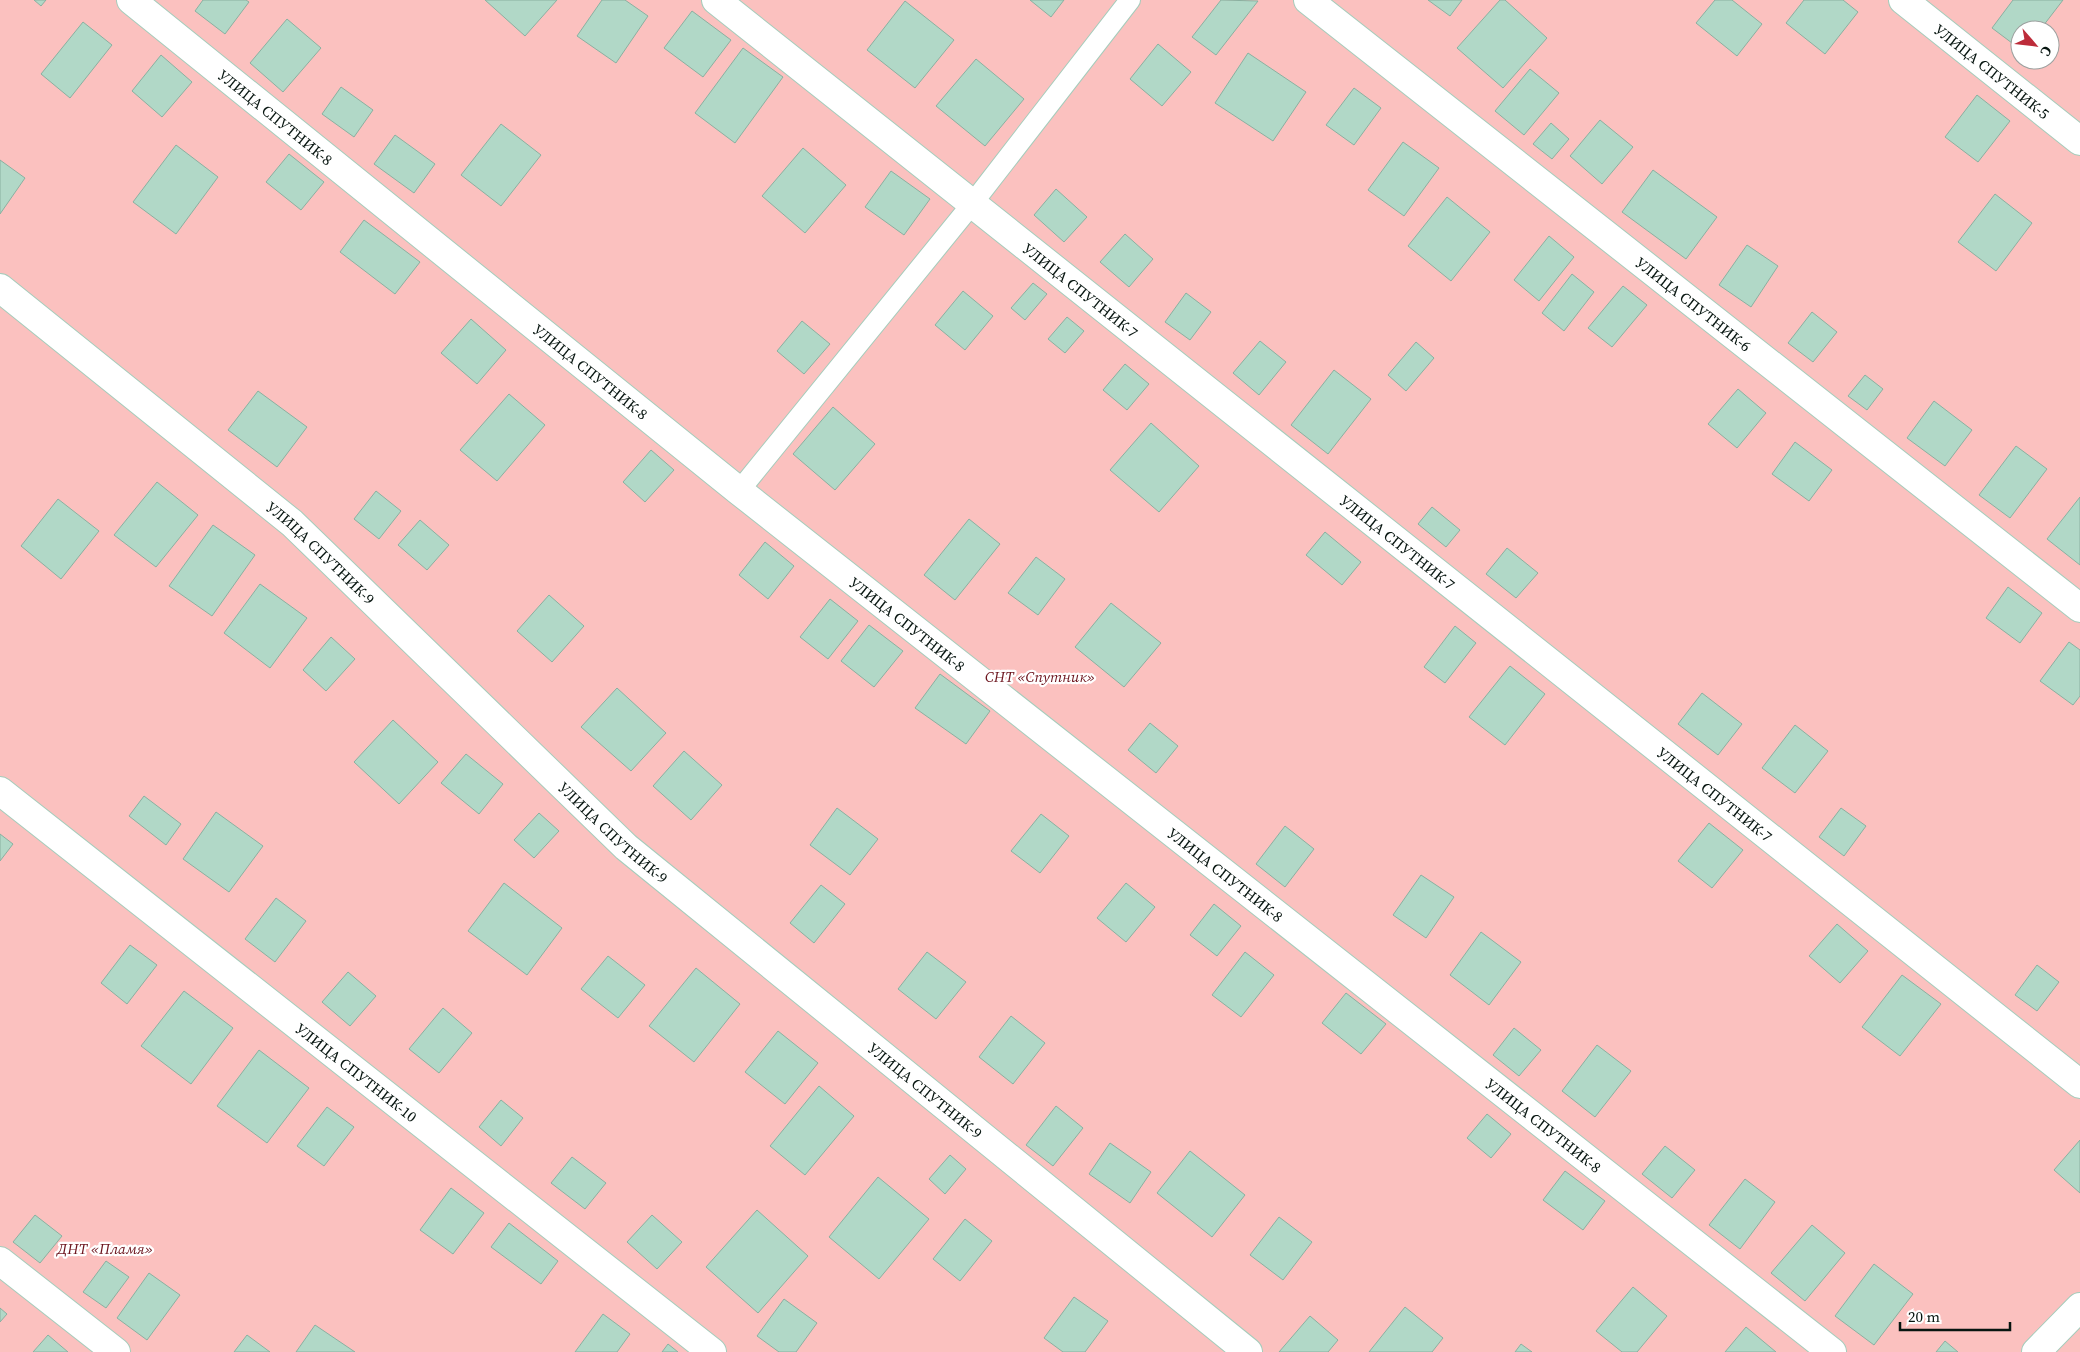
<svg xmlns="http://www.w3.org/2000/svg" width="2080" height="1352" font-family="'Source Serif 4',serif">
	<rect width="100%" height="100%" fill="#e7fff4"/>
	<path fill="#fbc1bf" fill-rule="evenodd" d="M0,0H2080V1352H0ZM2020,30H2050V60H2020Z"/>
	<path fill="#b1d8c7" stroke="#8ab0a0" d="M34,0H46L41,6Z
		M203,0H246L249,2L225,34L195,11Z
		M485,0H557L525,36Z
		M602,0H625L648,16L616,63L577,36Z
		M1030,0H1064L1051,17Z
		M1221,0L1258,1L1216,55L1192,37Z
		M1428,0H1462L1450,16Z
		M1500,0H1505L1547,38L1503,88L1457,48Z
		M1715,0H1732L1762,24L1737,56L1696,23Z
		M1804,0H1843L1858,12L1825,54L1786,23Z
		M2013,0H2063L2040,30H2020V49L1992,28Z
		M905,1L954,40L915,88L867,50Z
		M692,11L731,40L703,77L664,48Z
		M287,19L321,48L283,92L250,63Z
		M83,22L112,45L70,98L41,74Z
		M1158,44L1191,72L1162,106L1130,79Z
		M743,48L783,77L735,143L695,113Z
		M1248,53L1306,92L1273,141L1215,103Z
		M161,55L192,82L162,117L132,91Z
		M976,59L1024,99L985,146L936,106Z
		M1530,69L1559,93L1524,135L1495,111Z
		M341,87L373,110L354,137L322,114Z
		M1354,88L1381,108L1354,145L1326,125Z
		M1977,95L2010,121L1978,162L1945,137Z
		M1600,120L1633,147L1602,184L1570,156Z
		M1551,123L1569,139L1552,159L1533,144Z
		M501,124L541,155L501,206L461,175Z
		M395,135L435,164L414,193L374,164Z
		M1403,142L1439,168L1404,216L1368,190Z
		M176,145L218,177L176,234L133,202Z
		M803,148L846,185L805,233L762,196Z
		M289,154L324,182L301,210L266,182Z
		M0,160L25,178L0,214Z
		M1653,170L1717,217L1686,259L1622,212Z
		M891,171L930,199L904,235L865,207Z
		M1056,189L1087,217L1064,242L1034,215Z
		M1995,194L2032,223L1996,271L1958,242Z
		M1447,197L1490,232L1451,281L1408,246Z
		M364,220L420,262L395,294L340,252Z
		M1125,234L1153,259L1129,287L1100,262Z
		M1549,236L1574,257L1539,301L1514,280Z
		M1747,245L1778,266L1751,307L1719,285Z
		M1572,274L1594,292L1564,331L1542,313Z
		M1033,283L1047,294L1025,320L1011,308Z
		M1623,286L1647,305L1612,347L1588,328Z
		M963,291L993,316L965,350L935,325Z
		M1186,293L1211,312L1190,340L1165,322Z
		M1812,312L1837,332L1813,362L1788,343Z
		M1067,317L1084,331L1065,353L1048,339Z
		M471,319L506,350L477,384L441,353Z
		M802,321L830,344L804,374L777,351Z
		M1260,341L1286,362L1259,395L1233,373Z
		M1416,342L1434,358L1406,391L1388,375Z
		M1125,364L1149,384L1127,410L1103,390Z
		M1334,370L1371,399L1328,454L1291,425Z
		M1865,375L1883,389L1867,410L1848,396Z
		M1738,389L1766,413L1737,448L1708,424Z
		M258,391L307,427L277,467L228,430Z
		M509,394L545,425L497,481L460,450Z
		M1934,401L1972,430L1945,466L1907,438Z
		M833,407L875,444L835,490L793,454Z
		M1151,423L1199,466L1159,512L1110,470Z
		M1795,442L1832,470L1809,501L1772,474Z
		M2016,446L2047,469L2010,518L1979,495Z
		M651,450L674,470L645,502L623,482Z
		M157,482L198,515L156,567L114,535Z
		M376,491L401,511L379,539L354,519Z
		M2080,497V565L2047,539Z
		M58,499L99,531L61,579L21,546Z
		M1432,507L1460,530L1446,547L1418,524Z
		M969,519L1000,544L955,600L924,575Z
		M420,520L449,545L427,570L398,545Z
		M213,525L255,555L212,616L169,586Z
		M1325,532L1361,562L1342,585L1306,555Z
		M765,542L794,566L768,599L739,575Z
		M1507,548L1538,573L1516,598L1486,574Z
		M1036,557L1065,579L1038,615L1008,593Z
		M260,584L307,618L270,668L224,633Z
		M2008,587L2042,613L2020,643L1986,618Z
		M549,595L584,626L552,662L517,631Z
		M830,599L858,621L828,659L800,637Z
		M1111,603L1161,643L1124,687L1075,647Z
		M869,625L903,651L874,687L841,661Z
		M1455,626L1476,643L1445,683L1424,667Z
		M331,637L355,659L326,691L303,670Z
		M2069,642L2080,650V696L2073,705L2040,681Z
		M1510,666L1545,694L1505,745L1469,717Z
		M940,674L990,711L966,744L915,708Z
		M617,688L666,733L631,771L581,727Z
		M1702,693L1742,724L1718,755L1678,724Z
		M393,720L438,762L399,804L354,762Z
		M1150,723L1178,746L1156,773L1128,750Z
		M1795,725L1828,751L1795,793L1762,768Z
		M684,751L722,785L691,820L653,786Z
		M466,754L503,784L479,814L441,783Z
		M144,796L181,824L166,845L129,816Z
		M837,808L878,839L850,875L810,845Z
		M1841,808L1866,826L1844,856L1819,837Z
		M216,812L263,846L229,892L183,859Z
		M539,813L559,831L534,858L514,840Z
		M1041,814L1069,836L1040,873L1011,851Z
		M1709,823L1743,850L1712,888L1678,861Z
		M1285,826L1314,849L1285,887L1256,864Z
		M0,834L13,844L0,861Z
		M1421,875L1454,897L1426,938L1393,915Z
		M504,883L562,928L527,975L468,931Z
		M1126,883L1155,907L1126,942L1097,918Z
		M821,885L845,904L814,943L790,923Z
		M276,898L306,921L275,962L245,939Z
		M1214,904L1241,926L1217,956L1190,935Z
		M1837,924L1868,951L1840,983L1809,956Z
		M1481,932L1521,962L1489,1005L1450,975Z
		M130,945L157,965L127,1004L101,983Z
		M927,952L966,982L936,1019L898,989Z
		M1245,952L1274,975L1241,1017L1212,995Z
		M608,956L645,985L618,1018L581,989Z
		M2037,965L2059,982L2037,1011L2015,995Z
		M696,968L740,1004L694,1062L649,1026Z
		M348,972L376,996L350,1026L322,1002Z
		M1902,975L1941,1004L1900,1056L1862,1027Z
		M184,991L233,1028L191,1084L141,1046Z
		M1346,993L1386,1024L1361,1054L1322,1023Z
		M443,1008L472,1033L439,1073L409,1049Z
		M1011,1016L1045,1043L1013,1084L979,1057Z
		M1514,1028L1541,1050L1519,1076L1493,1055Z
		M778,1031L818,1063L785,1104L745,1072Z
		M1597,1045L1631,1071L1595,1117L1562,1091Z
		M259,1050L309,1088L267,1143L217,1106Z
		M819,1086L854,1116L805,1175L770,1146Z
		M501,1100L523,1118L501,1146L479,1127Z
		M1056,1106L1083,1128L1053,1166L1026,1145Z
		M327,1107L354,1127L324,1166L297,1146Z
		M1487,1114L1511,1134L1491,1158L1467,1138Z
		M2080,1140V1193L2054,1170Z
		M1110,1143L1151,1172L1130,1203L1089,1174Z
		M1665,1146L1695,1170L1672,1198L1642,1174Z
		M1190,1151L1245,1195L1212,1237L1157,1193Z
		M950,1155L966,1169L945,1194L929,1179Z
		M572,1157L606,1183L585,1209L551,1183Z
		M1565,1171L1605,1201L1583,1230L1543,1200Z
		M878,1177L929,1219L879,1279L829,1237Z
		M1745,1179L1775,1202L1740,1249L1709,1225Z
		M451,1188L484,1213L453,1254L420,1230Z
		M757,1210L808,1256L758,1313L706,1267Z
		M35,1215L62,1236L40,1263L13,1242Z
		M652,1215L682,1242L657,1269L627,1242Z
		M1279,1217L1312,1242L1283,1280L1250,1255Z
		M965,1219L992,1241L960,1281L933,1259Z
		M509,1223L558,1261L541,1284L491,1247Z
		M1812,1225L1845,1253L1805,1301L1771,1273Z
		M106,1261L129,1277L106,1308L83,1292Z
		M1874,1264L1913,1294L1874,1345L1835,1316Z
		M149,1273L180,1295L147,1340L117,1318Z
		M1633,1287L1667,1316L1637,1352H1622L1596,1331Z
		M1074,1297L1108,1321L1085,1352H1063L1044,1338Z
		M784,1299L817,1323L796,1352H779L757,1336Z
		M1405,1307L1443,1338L1432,1352H1369Z
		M0,1308L7,1314L0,1322Z
		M603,1314L630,1334L617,1352H575Z
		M1310,1316L1338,1340L1328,1352H1279Z
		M315,1325L355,1352H296Z
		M1746,1327L1776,1352H1725Z
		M48,1335L68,1352H33Z
		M247,1335L270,1352H234Z
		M1945,1341L1958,1352H1936Z
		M668,1344L678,1352H662Z
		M1521,1344L1532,1352H1515Z"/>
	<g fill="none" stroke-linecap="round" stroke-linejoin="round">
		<g stroke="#a5ccbb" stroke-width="22">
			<path id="service" d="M739,491L972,204L1130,0"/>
		</g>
		<g stroke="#a5ccbb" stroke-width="30">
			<g id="minor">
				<path id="s1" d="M131,0L739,491L1832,1352"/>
				<path id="s2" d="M716,0L2080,1084"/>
				<path id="s3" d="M1308,0L2080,608"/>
				<path id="s4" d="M1903,0L2080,141"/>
				<path id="s5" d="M0,288L292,523L626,847L1248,1352"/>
				<path id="s6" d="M0,791L712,1352"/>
				<path d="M0,1261L116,1352"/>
				<path d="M2036,1352L2080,1307"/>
			</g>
		</g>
		<use href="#service" stroke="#fff" stroke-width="20"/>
		<use href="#minor" stroke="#fff" stroke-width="28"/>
	</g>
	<g text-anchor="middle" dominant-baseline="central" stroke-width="4.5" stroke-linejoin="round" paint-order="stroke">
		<g font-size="15" fill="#071510" stroke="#fff">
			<text stroke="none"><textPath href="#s4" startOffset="114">УЛИЦА СПУТНИК-5</textPath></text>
			<text stroke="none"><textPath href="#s1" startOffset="186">УЛИЦА СПУТНИК-8</textPath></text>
			<text stroke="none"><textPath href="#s2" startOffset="466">УЛИЦА СПУТНИК-7</textPath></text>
			<text stroke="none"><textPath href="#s3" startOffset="491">УЛИЦА СПУТНИК-6</textPath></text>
			<text stroke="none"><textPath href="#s1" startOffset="591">УЛИЦА СПУТНИК-8</textPath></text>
			<text stroke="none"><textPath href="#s2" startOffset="871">УЛИЦА СПУТНИК-7</textPath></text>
			<text stroke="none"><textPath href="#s5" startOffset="416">УЛИЦА СПУТНИК-9</textPath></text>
			<text stroke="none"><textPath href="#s1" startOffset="996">УЛИЦА СПУТНИК-8</textPath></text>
			<text stroke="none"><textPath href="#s2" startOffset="1276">УЛИЦА СПУТНИК-7</textPath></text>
			<text stroke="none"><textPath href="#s5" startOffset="821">УЛИЦА СПУТНИК-9</textPath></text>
			<text stroke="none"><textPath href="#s1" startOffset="1401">УЛИЦА СПУТНИК-8</textPath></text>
			<text stroke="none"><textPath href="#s6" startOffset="454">УЛИЦА СПУТНИК-10</textPath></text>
			<text stroke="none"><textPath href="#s5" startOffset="1226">УЛИЦА СПУТНИК-9</textPath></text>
			<text stroke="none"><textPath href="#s1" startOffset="1806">УЛИЦА СПУТНИК-8</textPath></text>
		</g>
		<g font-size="15" font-style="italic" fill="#6c141d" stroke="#fff">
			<text x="1040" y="676">СНТ «Спутник»</text>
			<text x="105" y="1248">ДНТ «Пламя»</text>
		</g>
	</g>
	<g transform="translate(2035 45) rotate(118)"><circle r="24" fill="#ffffff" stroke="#9ca19f"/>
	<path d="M0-4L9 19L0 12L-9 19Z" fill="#bd2c3a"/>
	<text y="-8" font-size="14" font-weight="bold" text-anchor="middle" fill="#071510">С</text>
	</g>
	<path d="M1900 1322v8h110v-8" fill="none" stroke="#071510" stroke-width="2.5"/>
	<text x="1908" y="1322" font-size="15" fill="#071510" stroke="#ffffff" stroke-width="4" paint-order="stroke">20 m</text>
</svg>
